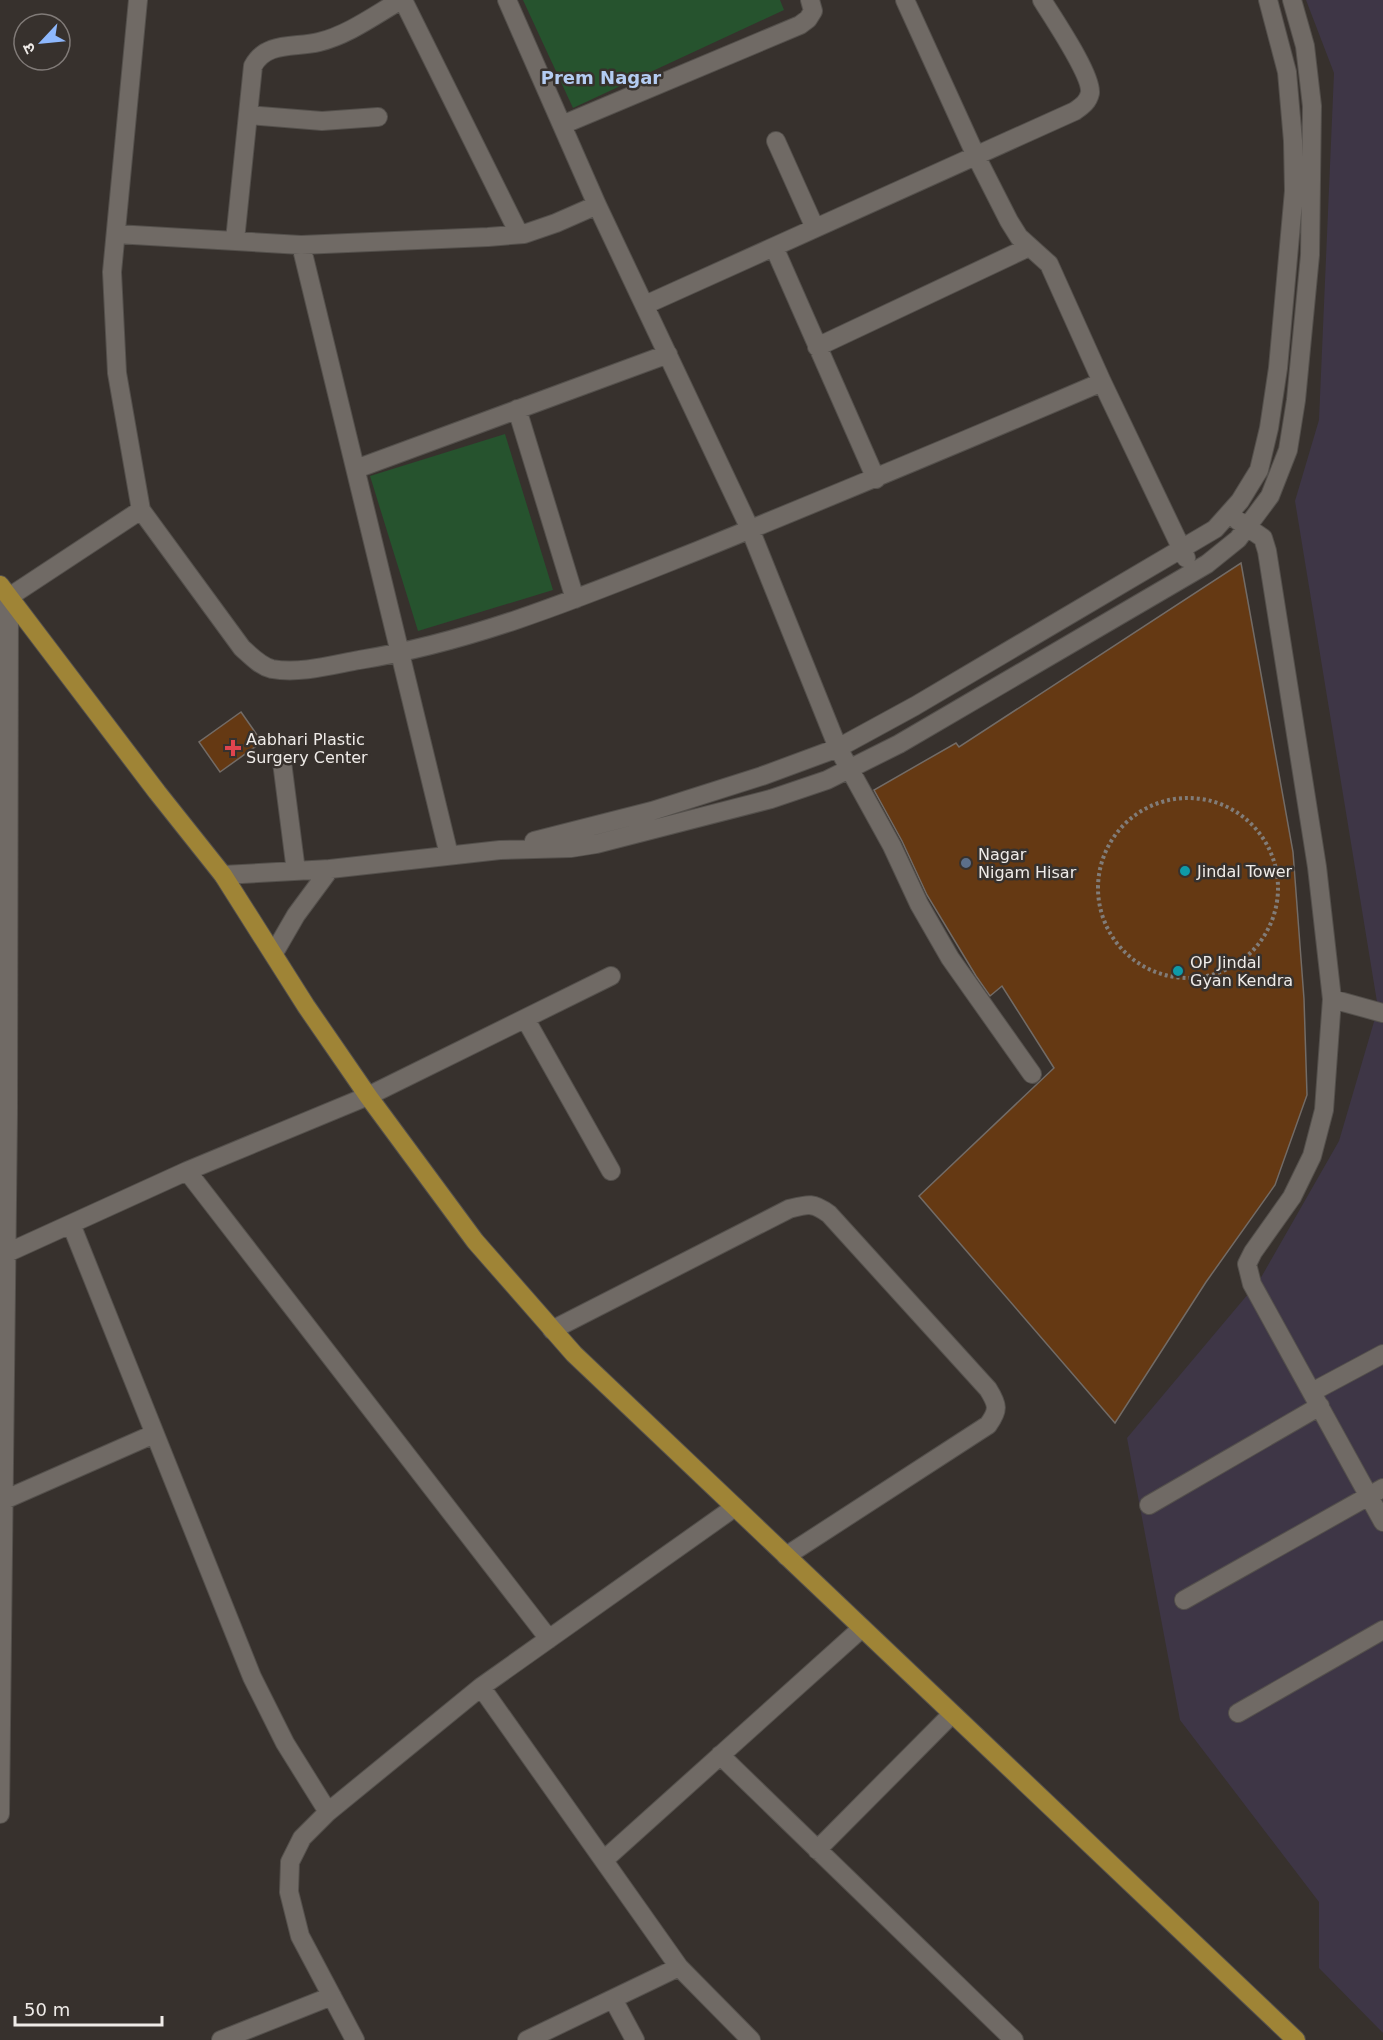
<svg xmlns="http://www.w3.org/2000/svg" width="1383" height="2040" font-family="'DejaVu Sans','Noto Sans Devanagari',sans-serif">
	<rect width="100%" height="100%" fill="#37312d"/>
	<path fill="#3e3646" d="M1306,0H1383V2033L1319,1968V1902L1180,1720L1127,1438L1259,1281L1339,1141L1378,1008L1295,501L1319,420L1334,73Z"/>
	<path fill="#26532e" d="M523,0H780L784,10L573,108Z
		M505,434L553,590L418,631L370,476Z"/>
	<path fill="#653913" stroke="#726b66" stroke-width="1.5" d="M1241,563L1293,852L1304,999L1307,1095L1275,1185L1206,1282L1115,1423L919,1196L1054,1068L1002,986L990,996L976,976L927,895L902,841L874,790L956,743L959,747Z
		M241,712L262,742L220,772L199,742Z"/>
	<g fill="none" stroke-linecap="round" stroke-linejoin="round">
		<g stroke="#54504c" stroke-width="20">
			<path id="minor" d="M138,0L112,272L117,373L141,510L242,648C251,656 260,666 272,669C300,674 332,665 359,660C477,641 586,595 697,551C832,496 967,440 1102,382
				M403,0L519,234
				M507,0L597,205L750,529L838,748L892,846L919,904L950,958L1032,1074
				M905,0L976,156L1009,221L1019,237L1049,264L1102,382L1186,558
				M248,115L322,121L378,117
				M562,125L800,25L808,19L813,11L810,0
				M776,141L815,228
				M116,234L301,245L488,237L524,234L556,223L597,205
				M235,240L253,66C266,41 295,48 319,42C348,35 375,15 401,0
				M301,245L449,855
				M774,247L876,479
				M645,305L1075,111C1082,106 1088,102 1090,93C1092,75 1053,18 1042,0
				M817,347L1029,247
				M517,409L575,599
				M356,469L668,354
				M1237,520L1263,538L1267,551L1317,867L1332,999L1324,1110L1312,1156L1292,1197L1253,1252L1247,1264L1252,1284L1383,1522
				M282,762L296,871
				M534,841L652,811L762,776L838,748L915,706L1215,529L1240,501L1259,470L1269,428L1278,368L1294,191L1293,141L1287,72L1268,0
				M223,875L330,869L500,850L571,848L596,844L771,799L827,780L899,744L1207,564L1238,539L1270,496L1288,450L1296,400L1310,255L1312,106L1305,46L1292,0
				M274,953L296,915L330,869
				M1332,999L1383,1013
				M526,1020L611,1171
				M187,1171L549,1639
				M71,1224L252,1677L285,1743L328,1812
				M7,1253L187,1171L368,1096L611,976
				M552,1330L789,1209C808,1204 813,1202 829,1214L988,1389C998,1405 999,1410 988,1425L786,1556
				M1312,1392L1383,1354
				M4,1500L154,1434
				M1149,1505L1320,1406
				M1184,1600L1383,1488
				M481,1687L679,1967L751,2040
				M1238,1713L1383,1630
				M720,1755L1014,2040
				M0,1814L8,1114L9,597L141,510
				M817,1850L952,1714
				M604,1860L862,1628
				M613,1999L635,2040
				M221,2040L332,1996
				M355,2040L300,1936L289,1892L290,1862L302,1838L328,1812L481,1687L735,1507
				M527,2040L679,1967"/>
		</g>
		<g stroke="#54504c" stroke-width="20">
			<path id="major" d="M0,585L157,792L223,875L306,1006L368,1096L475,1241L574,1354L1296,2040"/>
		</g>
		<path stroke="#817c78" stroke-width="4" stroke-dasharray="3 3" stroke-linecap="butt" d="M1098 888a90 90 0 1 1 180 0a90 90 0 1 1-180 0Z"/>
		<use href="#minor" stroke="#706a65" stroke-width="18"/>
		<use href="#major" stroke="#9f8436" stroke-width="18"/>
	</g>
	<path fill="#e0444e" stroke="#37312d" stroke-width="2" d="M230 739h6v6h6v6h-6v6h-6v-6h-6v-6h6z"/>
	<circle fill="#5c6f8a" stroke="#37312d" stroke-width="2" cx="966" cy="863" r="6"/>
	<g fill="#0f9aa8" stroke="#37312d" stroke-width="2">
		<circle cx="1185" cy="871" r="6"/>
		<circle cx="1178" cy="971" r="6"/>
	</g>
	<g text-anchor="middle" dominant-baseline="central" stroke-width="5" stroke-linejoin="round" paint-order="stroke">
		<g font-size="16" fill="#efebe8" stroke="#37312d" text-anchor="start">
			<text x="246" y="739">Aabhari Plastic<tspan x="246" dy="18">Surgery Center</tspan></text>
			<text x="978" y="854">Nagar<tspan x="978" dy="18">Nigam Hisar</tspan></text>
			<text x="1197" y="871">Jindal Tower</text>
			<text x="1190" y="962">OP Jindal<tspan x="1190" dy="18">Gyan Kendra</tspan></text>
		</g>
		<g font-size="18" font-weight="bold" fill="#b4ccf2" stroke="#37312d">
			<text x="601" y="77">Prem Nagar</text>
		</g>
	</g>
	<g transform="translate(42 42) rotate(244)"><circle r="28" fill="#37312d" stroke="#817b78" stroke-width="1.5"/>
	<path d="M0-4.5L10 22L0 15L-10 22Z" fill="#8eb8fd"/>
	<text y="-9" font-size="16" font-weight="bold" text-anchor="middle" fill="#efebe8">उ</text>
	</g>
	<path d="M15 2016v9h147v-9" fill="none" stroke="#efebe8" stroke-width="3"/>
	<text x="24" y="2016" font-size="18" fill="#efebe8" stroke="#37312d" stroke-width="4.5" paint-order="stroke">50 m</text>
</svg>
